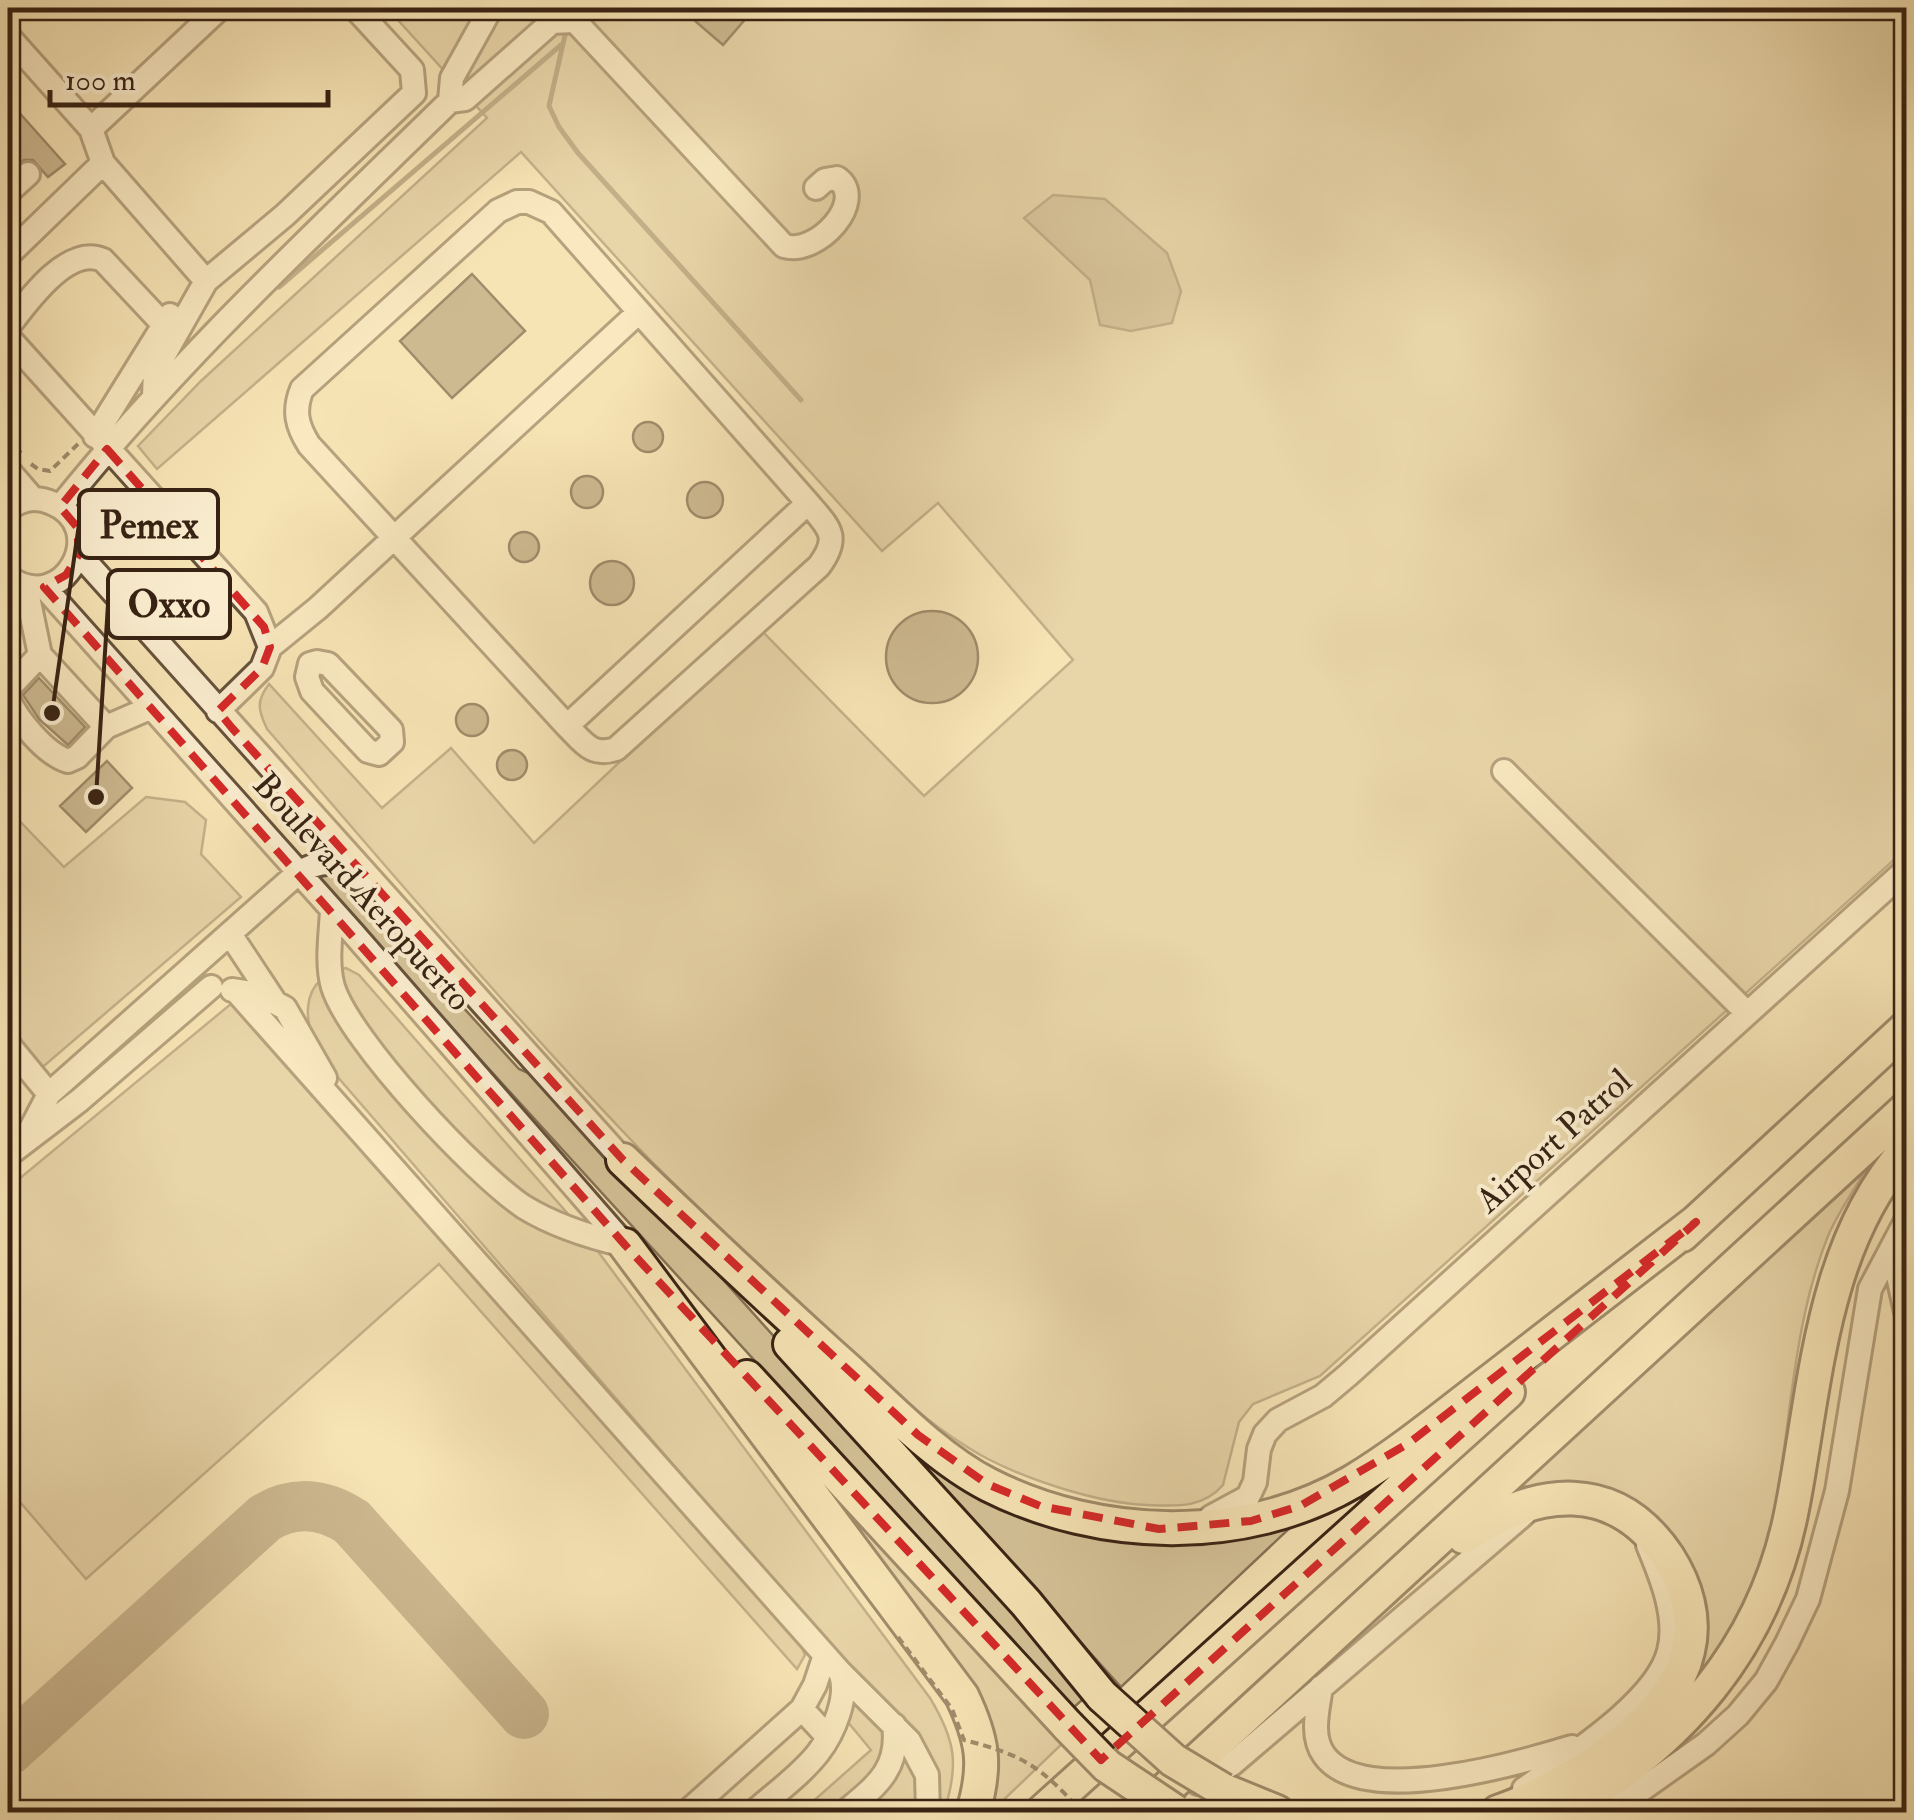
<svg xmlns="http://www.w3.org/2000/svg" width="1914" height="1820" font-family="'IM FELL Double Pica',serif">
	<rect width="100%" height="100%" fill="#f7e4b5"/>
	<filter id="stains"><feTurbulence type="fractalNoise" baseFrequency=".002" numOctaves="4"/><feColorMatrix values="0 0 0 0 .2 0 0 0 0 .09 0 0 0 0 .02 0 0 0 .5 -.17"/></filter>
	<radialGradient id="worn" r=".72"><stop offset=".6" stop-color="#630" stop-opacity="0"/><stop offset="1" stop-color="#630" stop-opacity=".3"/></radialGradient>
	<path fill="#d6c399" stroke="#867256" stroke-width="2.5" d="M387,8H1906V849L1320,1376L1253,1404L1239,1422L1223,1485C1202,1509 1175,1506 1147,1505C1098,1503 1031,1481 988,1459C916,1421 850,1349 791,1294C738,1244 683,1195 633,1142C507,1010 387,867 267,729C258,710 256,701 269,684L382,808L451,748L534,843L760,629L924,796L1073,660L938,503L882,551L521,152L157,469L138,446L201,381L487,118Z
		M146,797L185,802L206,820L201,854L241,897L38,1071L8,1034V809L64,867Z
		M325,873L345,877L519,1069L544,1080L1092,1691L1072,1709L316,879Z
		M346,968L359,975L582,1230L930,1698C956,1741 959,1765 944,1812H801L871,1750L847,1721L857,1694L845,1663L323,1060C303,1026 296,979 346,968Z
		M249,989L280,1014L281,1043L294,1069L802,1648L805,1655L797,1669L439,1264L86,1579L8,1488V1188Z
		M1866,1170C1853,1191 1838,1213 1828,1236C1787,1338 1792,1452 1764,1557C1752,1600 1725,1640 1702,1679L1696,1666L1687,1567L1574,1483L1518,1487Z
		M739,1376L1066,1740L991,1812H984L993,1757Z
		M863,1401L1082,1529L1163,1544L1202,1545L1294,1524L1121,1687Z"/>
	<path fill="#b6a27e" stroke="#836f53" stroke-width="2.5" d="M1053,195L1105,199L1167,253L1181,291L1172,323L1131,331L1100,325L1090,280L1024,218Z"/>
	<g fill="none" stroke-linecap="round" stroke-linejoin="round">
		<path stroke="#836f53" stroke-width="5" d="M565,35L549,106L559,127L578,153L801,400
			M279,287L561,45"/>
		<path stroke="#978364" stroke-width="50" d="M8,1751L265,1518C294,1500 324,1503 352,1522L524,1714"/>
	</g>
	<path fill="#9b8767" stroke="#372213" stroke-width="2.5" d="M680,8H755L723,45Z
		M8,100L65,164L48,177L33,160H24L8,172Z
		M472,274L525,331L452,398L400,341Z
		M633 437a15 15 0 1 1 30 0a15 15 0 1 1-30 0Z
		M571 492a16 16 0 1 1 32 0a16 16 0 1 1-32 0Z
		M687 500a18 18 0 1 1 36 0a18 18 0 1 1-36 0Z
		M509 547a15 15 0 1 1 30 0a15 15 0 1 1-30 0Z
		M590 583a22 22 0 1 1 44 0a22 22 0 1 1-44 0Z
		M886 657a46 46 0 1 1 92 0a46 46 0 1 1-92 0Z
		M39,678L85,727L68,745L39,719L23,695Z
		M456 720a16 16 0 1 1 32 0a16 16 0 1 1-32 0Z
		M497 765a15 15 0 1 1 30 0a15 15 0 1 1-30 0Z
		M107,761L132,788L86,832L60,806Z"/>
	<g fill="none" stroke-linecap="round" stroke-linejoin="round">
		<g stroke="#67523c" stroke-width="28">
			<path id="minor" d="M8,36L91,129L103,163L206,281
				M450,101L452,78L491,8
				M91,129L220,8
				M8,192L28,174
				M517,202H529L551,212L808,503C829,528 841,536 819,566L616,749C591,757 583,742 567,726L309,445C297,426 293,411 302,389L498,211Z
				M8,255L103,163
				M8,327C27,302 68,244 103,260L163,324
				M8,337L256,612L270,647L262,668L218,711
				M154,396L155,371L206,281L285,215L414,93L412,70L355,8
				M95,436L170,315
				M8,470L33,499
				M60,507C178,360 316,232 450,101L465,99L552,22L575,21L784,246C818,256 868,200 837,178L825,180L816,188
				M8,509C21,499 37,496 52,503C111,527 64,618 8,577
				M79,554L623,1160
				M44,587L353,933L625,1245
				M270,647L318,608L639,312
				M40,655L106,727
				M317,662L328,664L391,730L392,742L379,754L368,751L312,691L307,677L310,664Z
				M8,689L40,655L26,587
				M8,699C18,720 45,754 68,761L77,757L106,727L150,708
				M567,726L808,503
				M1504,771L1747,1013
				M332,910C331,934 326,963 333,987C350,1041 476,1175 524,1207C555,1226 590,1237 625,1245
				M230,934L273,999
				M232,990L259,994L285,1008L325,1078
				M236,991L840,1672L909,1741L927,1775L928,1812
				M8,1044L49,1094
				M25,1140L49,1094L298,873C321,860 338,858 357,878
				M8,1155L80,1100L211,987
				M1892,1249L1906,1312
				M1211,1517L1248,1497L1255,1482L1259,1449L1265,1434L1278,1420L1323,1396L1348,1375L1906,870
				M1321,1687C1318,1708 1310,1736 1324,1755C1362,1809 1520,1763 1572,1747
				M802,1709L815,1685L825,1655
				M1198,1783L1232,1764L1524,1514
				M1524,1789C1565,1759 1657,1702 1669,1651C1678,1617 1661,1576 1648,1545
				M687,1812L802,1709L827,1736
				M754,1812C774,1794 801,1775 818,1753C833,1734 850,1695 840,1672
				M845,1812C876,1786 900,1769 894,1725
				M846,1812H876
				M1610,1812L1706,1744L1738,1715L1766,1681L1787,1643L1808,1599L1837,1491L1870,1289L1906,1221"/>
		</g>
		<g stroke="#372213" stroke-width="38">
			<path id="highway" d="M623,1160C697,1231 772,1302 849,1371C891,1410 938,1459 989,1485C1100,1541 1244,1545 1352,1482C1402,1452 1447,1414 1493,1379C1560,1327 1628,1275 1696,1222
				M1682,1235L1906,1028
				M625,1245L962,1696C983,1740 987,1765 973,1812
				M790,1344L1026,1603L1102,1696
				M747,1377L1068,1726
				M1464,1537C1536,1487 1615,1478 1668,1557C1686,1585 1696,1618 1688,1651C1673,1723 1562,1790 1498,1812
				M1223,1790L1277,1812
				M1042,1812L1508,1392
				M1141,1812L1906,1109
				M1559,1812C1679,1746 1766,1646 1792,1509C1816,1387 1820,1248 1906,1150"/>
		</g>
		<path stroke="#372213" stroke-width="4" stroke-dasharray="8 5" stroke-linecap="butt" d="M8,408L18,379
			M8,438L21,453
			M31,464L38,469L50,471L78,444"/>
		<use href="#minor" stroke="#faedcf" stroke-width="22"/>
		<use href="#highway" stroke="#f7e4b5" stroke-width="32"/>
		<g stroke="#372213" stroke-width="38" stroke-linecap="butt">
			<path id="highway-bridge" d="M1102,1696L1173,1760L1223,1790
				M1068,1726L1107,1766L1176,1812"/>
		</g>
		<path stroke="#372213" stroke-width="4" stroke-dasharray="8 5" stroke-linecap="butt" d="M898,1637L952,1709L964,1740C1024,1755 1041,1767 1082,1812"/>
		<use href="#highway-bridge" stroke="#f7e4b5" stroke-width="32"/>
	</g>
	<path d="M0 0H1914V1820H0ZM107,449L264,627L270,647L262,668L218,711L232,728L623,1160L918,1435L987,1484L1040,1506L1159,1529L1251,1521L1300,1506L1409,1443L1696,1222L1101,1760L625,1245L44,587L66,575L79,554L77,527L60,507Z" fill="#f7e4b5" fill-opacity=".55" fill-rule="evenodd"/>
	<path fill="none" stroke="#d62828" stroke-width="8" stroke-dasharray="20 12" stroke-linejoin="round" d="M107,449L264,627L270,647L262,668L218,711L232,728L623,1160L918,1435L987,1484L1040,1506L1159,1529L1251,1521L1300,1506L1409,1443L1696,1222L1101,1760L625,1245L44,587L66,575L79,554L77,527L60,507Z"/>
	<g text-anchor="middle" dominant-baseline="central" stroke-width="8" stroke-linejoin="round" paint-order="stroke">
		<g font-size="35" fill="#372213" stroke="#faedcf">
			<text transform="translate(362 892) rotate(48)">Boulevard Aeropuerto</text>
			<text transform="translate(1554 1141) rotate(-42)">Airport Patrol</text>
		</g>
	</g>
	<path fill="none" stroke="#372213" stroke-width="4" d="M52 713L79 524M96 797L108 604"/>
	<g fill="#372213" stroke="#faedcf" stroke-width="4">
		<circle cx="52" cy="713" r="10"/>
		<circle cx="96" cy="797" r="10"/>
	</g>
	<g fill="#faedcf" stroke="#372213" stroke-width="4">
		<rect x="79" y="490" width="139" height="68" rx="10"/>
		<rect x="108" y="570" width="122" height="68" rx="10"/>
	</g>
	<g font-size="38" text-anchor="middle" font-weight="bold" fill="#372213">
		<text x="149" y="538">Pemex</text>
		<text x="169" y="617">Oxxo</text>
	</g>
	<rect width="1914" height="1820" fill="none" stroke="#f7e4b5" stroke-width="40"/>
	<rect x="10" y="10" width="1894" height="1800" fill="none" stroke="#372213" stroke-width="5"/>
	<rect x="20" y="20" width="1874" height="1780" fill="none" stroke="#372213" stroke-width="2.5"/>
	<path d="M50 90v15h278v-15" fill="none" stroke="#372213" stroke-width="5"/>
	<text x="65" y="90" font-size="30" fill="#372213" stroke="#faedcf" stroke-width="8" paint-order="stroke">100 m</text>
	<rect width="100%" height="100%" filter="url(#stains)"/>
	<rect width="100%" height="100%" fill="url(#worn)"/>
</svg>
